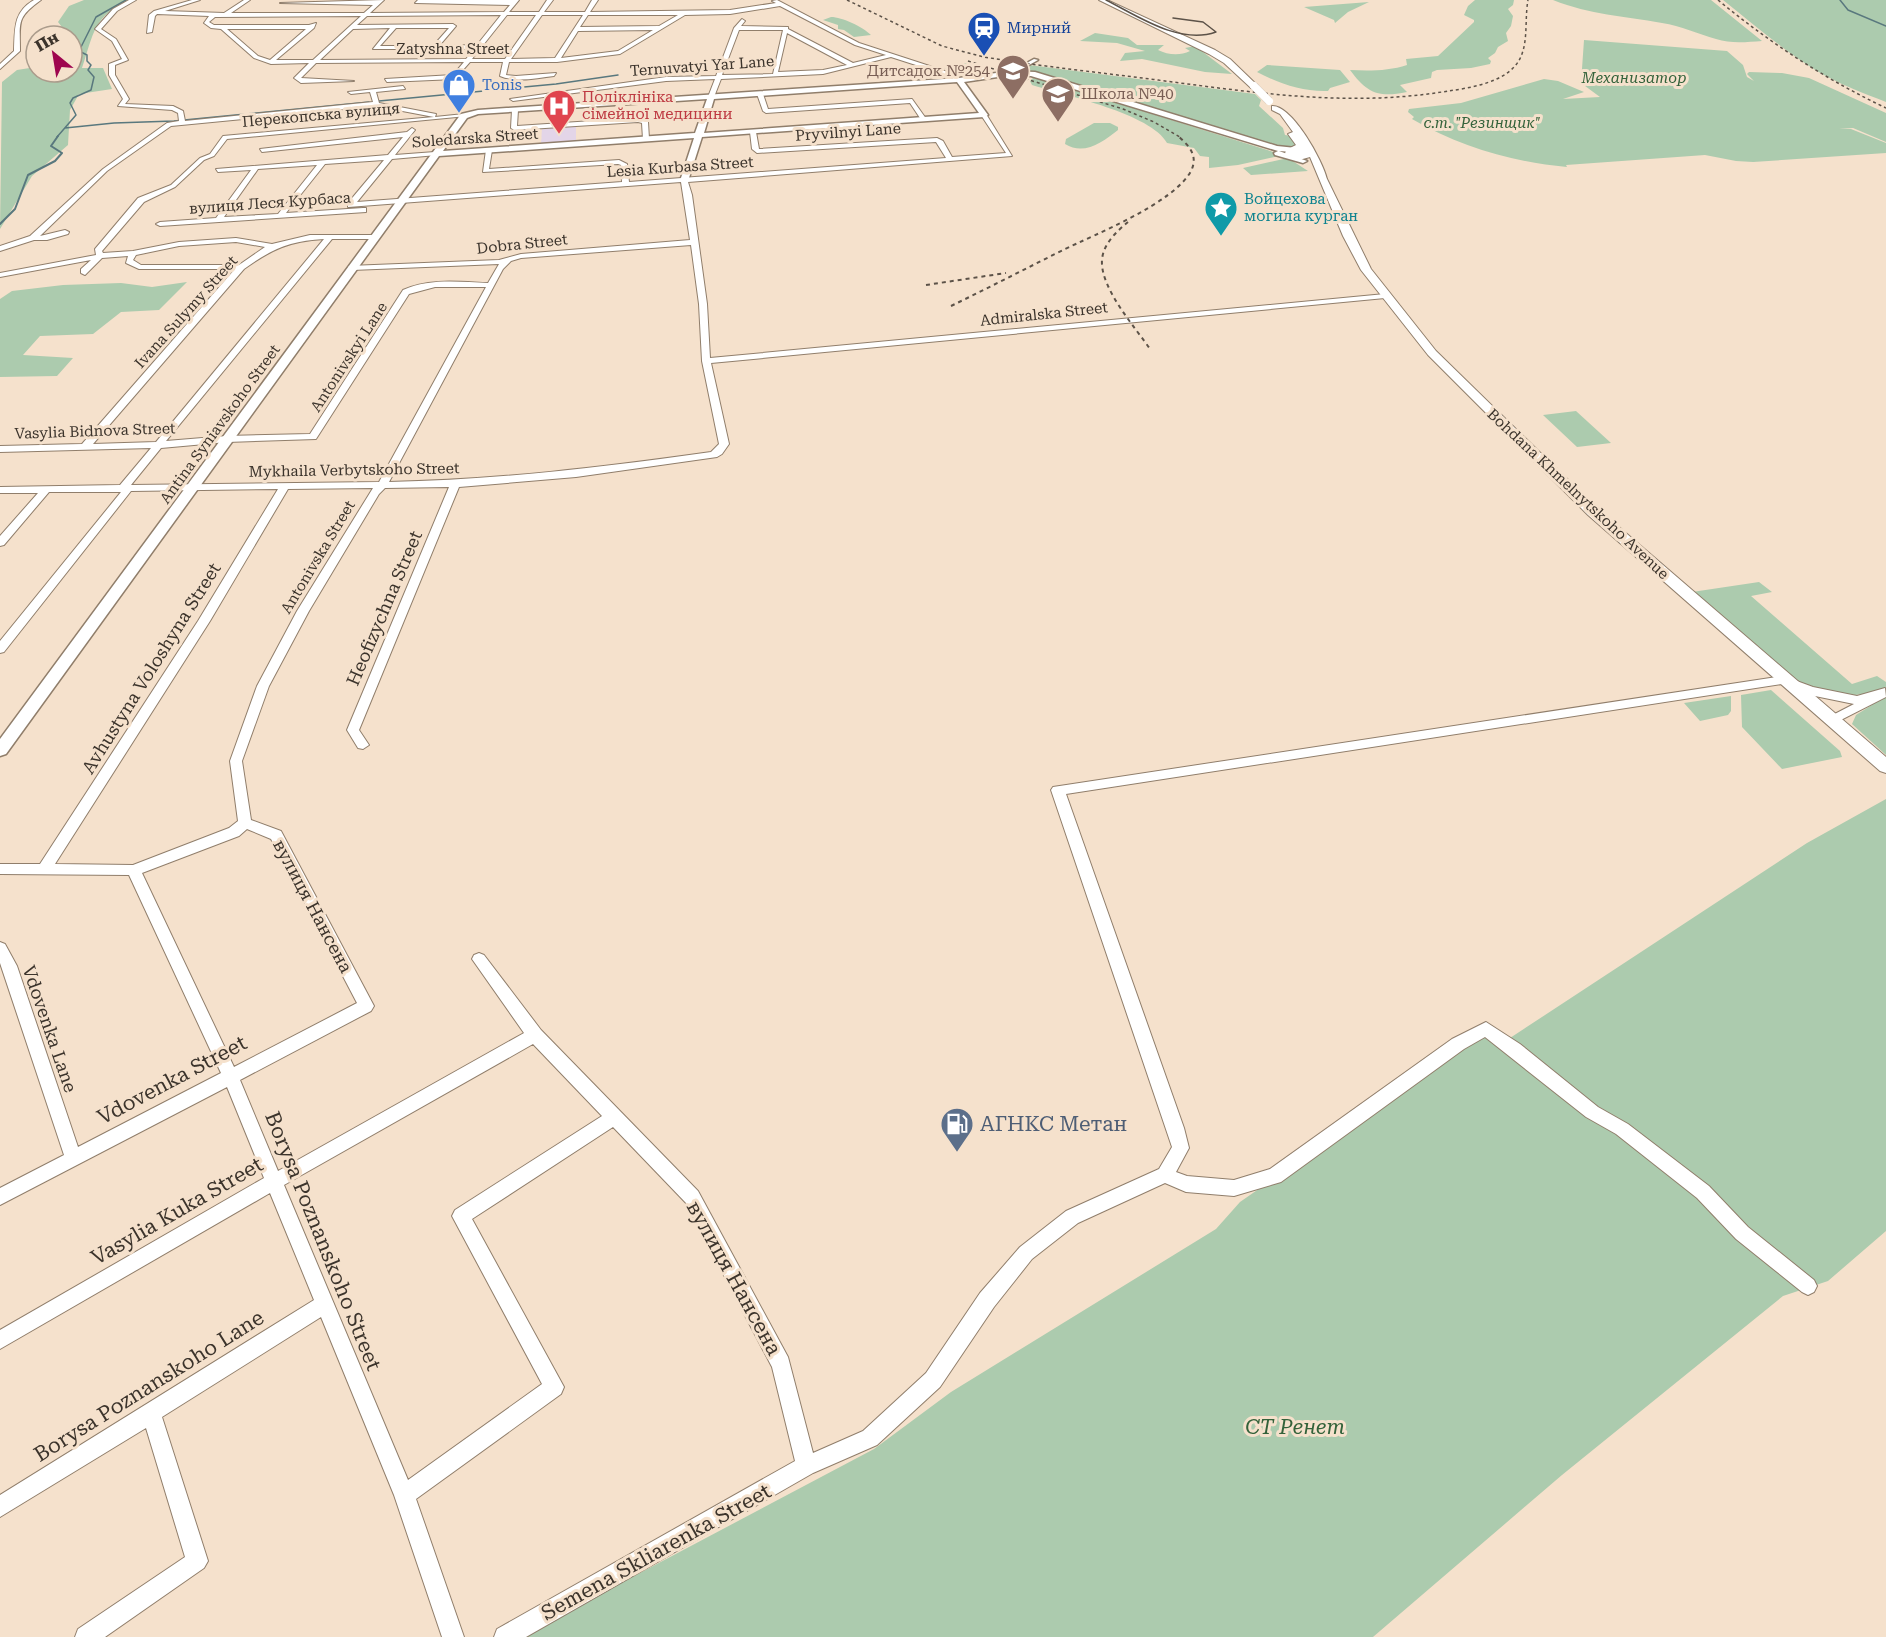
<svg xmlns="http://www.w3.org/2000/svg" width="1886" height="1637" font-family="'Roboto Serif',serif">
	<rect width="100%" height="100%" fill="#f5e1cc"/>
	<path fill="#e3d5e8" d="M576,125V142L541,144L542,128Z"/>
	<path fill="#accbae" d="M84,0H130C93,16 94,33 82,68H103L112,89L79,94L70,110L68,145L32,176L0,229L2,82L17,70L36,67V72H72V36H69L58,22L69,6Z
		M1475,0H1514L1513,5L1508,9L1513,16L1511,26L1506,33L1508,41L1498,47L1495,53L1488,58L1491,61L1490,64L1471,68L1437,70L1432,72L1431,78L1400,85L1407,92C1378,98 1367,93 1350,70C1369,71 1389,71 1407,65L1406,59L1438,56L1474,22V20L1464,15L1468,6Z
		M1553,0H1711L1762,41C1747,42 1731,44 1716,39C1698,34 1681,26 1662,23C1623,16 1591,15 1553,0Z
		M1723,0H1886V102C1863,93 1839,84 1817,71C1784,51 1753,24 1723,0Z
		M1369,2L1348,12L1335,23L1334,20L1304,7Z
		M831,17C842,17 863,27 871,35L854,37L844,30L838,29V25L823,20Z
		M1095,33L1128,38L1137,45H1164L1158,50C1168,55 1180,56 1190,51L1185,48L1195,46L1232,74L1205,72L1142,59L1120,61L1125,53L1145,51L1117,43L1080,41Z
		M1584,40L1727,51L1743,65L1747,77L1754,81L1747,74L1749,72L1782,73L1809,78L1886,113V142L1853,128L1839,129H1851L1886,143V153L1753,162L1736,161L1705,155L1566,165L1567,167C1513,162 1460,147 1412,119L1414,117L1408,112L1409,109L1461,103L1544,79L1558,81L1584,92L1563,99L1600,97L1581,83Z
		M964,63L990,70V71L959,74L944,68L951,64Z
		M1029,65L1255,94L1261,100L1259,106L1283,128L1285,135L1292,136L1299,146L1283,148L1021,69Z
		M1267,65L1340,70L1350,82L1330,88L1328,91C1303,92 1280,84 1257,72Z
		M1033,78L1047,81L1283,155L1238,165L1209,168V157L1200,156L1194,148L1167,143C1152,114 1064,95 1032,85L1030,81Z
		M1094,123H1110L1118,127V130C1103,142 1084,156 1065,144L1066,139Z
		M1288,158L1308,171L1251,175L1243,168Z
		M187,282L159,310L121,312L93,334L40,336L23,355L73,358L57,376L0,377V299L12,291L63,285L121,283L152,287Z
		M1576,411L1611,443L1577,447L1543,415Z
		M1759,582L1772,592L1751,596L1852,684L1877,676L1886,682V687L1879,692L1855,695L1808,688L1786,678L1692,592Z
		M1771,690L1840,751L1842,757L1782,769L1742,727L1741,695Z
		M1731,696V711L1728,715L1700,721L1684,703Z
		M1886,696V755L1852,724L1856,715Z
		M1886,799V1231L1828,1281L1783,1296L1562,1475L1373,1637H519L874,1449L951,1392L1216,1229L1240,1202L1479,1036L1510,1038L1807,843Z"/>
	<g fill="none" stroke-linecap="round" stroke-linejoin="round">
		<path stroke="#59787e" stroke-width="1.5" d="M1840,0L1848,10L1886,26
			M379,101L556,84L618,75
			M65,128L114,123L174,121L369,102
			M57,137L76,115L70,103L73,98L91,90L94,77L88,70L91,65L87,61V55L79,51L96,17L126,0"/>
		<path stroke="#59787e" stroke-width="2" d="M0,224L15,209L28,175L55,161L62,153L51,146L58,136"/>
		<g stroke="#907e6b" stroke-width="3">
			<path id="pedestrian" d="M1034,59L1038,60L1013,74L1009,73Z"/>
		</g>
		<g stroke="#907e6b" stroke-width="2">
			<path id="minor" d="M34,0H41C16,18 20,22 20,51L0,69V64L14,51C15,29 13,12 34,0Z
				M129,0H136L117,11L101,29L116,39L128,60L115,65V75L129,99L125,104L173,106L183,111L185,121L373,102L370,92L351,94L348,92L403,86L405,89L376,92L379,103L436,114L435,117L464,114L467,116L227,139L214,156L204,160L175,187L144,202L102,251L103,253L133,251L179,242L236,238L272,244L310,235H375L379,237L375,239H332L166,441L227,436L310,434L403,290C429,278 460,282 488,283L499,264L352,270L348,268L349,266L499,260L521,254L690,240L681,182L348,207V203L384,160L325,164L286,213L363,208H366V212L160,226L156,224L160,222L216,218L251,170L218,172L216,169L388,155L403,137L262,152L260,149L407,132L412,128L415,130L395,155L435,152L437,155L392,159L357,202L622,182L621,165L618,164L483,172L486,150L489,148L492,150L489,169L619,160L627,164L629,182L946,158L936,142L757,153L752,149L750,132L753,130L756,132L759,149L937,138L943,141L952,157L1006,153L981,115L986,114L1012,156L688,182L692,195L707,304L710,358L1385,294L1389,296L1385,298L711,363L729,444L722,454L717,457L576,477L459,487L359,730L369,745L363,749L358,748L347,730L449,487L385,488L379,494L309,611L269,686L242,761L251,820L281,831L374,1006L371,1011L240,1080L278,1171L524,1033L472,959L474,955L479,953L484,955L541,1030L698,1191L788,1357L813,1453L863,1431L926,1373L980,1293L1020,1247L1066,1211L1159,1169L1172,1147L1051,790L1053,787L1783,676L1813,687L1857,696L1885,688L1886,697L1831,725L1825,721L1827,718L1854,704L1810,695L1782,684L1066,794L1184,1128L1189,1148L1176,1172L1187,1176L1234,1180L1270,1169L1452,1039L1486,1022L1520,1044L1598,1107L1628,1124L1709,1186L1748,1227L1814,1280L1817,1286L1814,1292L1808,1295L1802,1292L1736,1239L1697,1198L1616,1134L1586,1117L1485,1037L1464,1049L1281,1182L1234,1196L1186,1192L1165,1183L1078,1223L1032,1259L994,1307L940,1387L877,1445L813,1473L526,1637H494L497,1629L795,1461L772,1367L686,1203L613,1127L472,1219L564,1387L561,1394L416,1499L464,1637H442L394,1495L321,1317L162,1417L208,1561L204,1568L105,1637H75L78,1629L185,1557L146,1428L0,1517V1495L314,1300L270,1193L0,1349V1330L264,1178L227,1087L0,1205V1188L64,1155L0,963V942L5,944L17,966L78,1147L221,1073L129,875L0,874V864H40L198,621L278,489L131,491L4,652L0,653V641L121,492H49L4,545L0,546V536L38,493H0V487L120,485L151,448L0,452V446L82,444L235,269H139L126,263L128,256L102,258L85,275L81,273V269L91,260L0,277V273L96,255L95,249L138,198L171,185L200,158L210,154L223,136L434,117L376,106L171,126L107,171L40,236L65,230L69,232L68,234L47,240H34L0,251V246L30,236L103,169L167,123L179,121L178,113L172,110L118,106L123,99L109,75V64L122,59L112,41L95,29L113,9ZM317,165L278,214L224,217L258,169ZM324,239L156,442L93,444L244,269C272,249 289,241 324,239ZM236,242L265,247L239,265H141L133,260L136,255L179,246ZM691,245L699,304L702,361L719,444L711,452C604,467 497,480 389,482L503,269L511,261L521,258ZM435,287H486L379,482L131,485L161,448L227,442L316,439L409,294ZM373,488L297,611L257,686L230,761L238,821L229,828L133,865L55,864L210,621L288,489ZM247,829L271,839L357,1003L234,1067L142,873L239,836ZM533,1044L602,1116L455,1210L452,1216L542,1384L408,1480L284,1185Z
				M192,0H200L165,11L224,13L244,0H250L231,13H364L373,5L280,3L384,0L370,13L504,12L510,5L415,3L418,0H519L509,12H539L547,0H553L544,12H585L592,0H598L590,12L730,10L776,3L772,1L777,0L859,43L951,73L962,80L957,81L947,75L891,57L823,74L721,79L714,97L711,99L708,97L715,79L666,81L513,101L510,99L666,77L716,76L734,28L742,19L745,21L741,26L788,27V29L853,63L886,55L855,45L780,6L730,14L685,15L620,54L557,62H509L506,75L516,76L556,73L554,76C537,78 516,83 500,76L503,62H470L455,79L387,82L385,79L453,75L464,62L316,63L301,78L354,81L301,83L294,78L309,63L271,64L254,58L221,29L211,28L204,23L209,16L157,14L155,16L152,32L147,33L149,15L154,11ZM501,15L477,45L439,46L456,26L453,24L357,25L367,16ZM507,15H536L505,59H472ZM542,15H583L555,58L511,59ZM588,15H678L659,26L580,27ZM361,16L313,60H276L314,28L316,23L309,25H214L209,22L215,17ZM390,28L373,49H474L466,59L320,60L353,29ZM396,28H449L433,46H380ZM227,29H306L270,60L258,56ZM653,30L618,51L561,58L578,31ZM739,30H783L773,74L722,75ZM787,33L847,65L823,70L778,72Z
				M760,92L763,94L768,109L912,99L927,120L922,121L910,103L766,113L763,111L757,94Z
				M515,108L518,110L517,126L638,118L648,122L649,139L646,141L643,139L642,123L638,122L514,130L511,128L512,110Z"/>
		</g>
		<g stroke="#907e6b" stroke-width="3">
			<path id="tertiary" d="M1011,71L1035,72L1277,146L1296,148L1297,150L1293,152L1279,151L1307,161L1303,163L1275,155L1274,153L1278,151L1031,76L1011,75L964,82L988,115L984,117L702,137L688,181L684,184L680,181L694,138L439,156L6,754L0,756V739L461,114L478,110L959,78ZM957,82L979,113L704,133L714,99ZM707,99L695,133L443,151L467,118L478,114Z"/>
		</g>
		<g stroke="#907e6b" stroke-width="2">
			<path id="secondary" d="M1099,0H1107L1215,50L1230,59L1258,86L1251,88L1224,63L1209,54Z
				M1272,106C1292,105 1323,161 1327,179L1371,269L1436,351L1598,509L1886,757V773L1880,771L1588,515L1428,355L1361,270L1343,236L1310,157L1299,160L1285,154L1286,150L1296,145L1288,134L1293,132L1280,114L1272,110Z"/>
		</g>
		<use href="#pedestrian" fill="#fff" fill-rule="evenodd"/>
		<use href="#minor" fill="#fff" fill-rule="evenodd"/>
		<use href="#tertiary" fill="#fff" fill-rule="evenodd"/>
		<use href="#secondary" fill="#fff" fill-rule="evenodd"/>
		<path stroke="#5c5248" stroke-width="1.5" d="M1106,0C1138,16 1179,45 1216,32L1203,22L1173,18"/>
		<path stroke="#5c5248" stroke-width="1.5" stroke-dasharray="3 3" stroke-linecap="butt" d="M847,0L942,46L984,57C1039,66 1095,72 1150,79C1250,92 1349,108 1448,91C1470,88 1500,83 1515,66C1530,49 1524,21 1528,0
			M1718,0C1770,43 1825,79 1886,108
			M968,61L1123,109L1154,122L1180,137"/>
		<path stroke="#5c5248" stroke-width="2" stroke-dasharray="4 4" stroke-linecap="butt" d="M1128,222C1117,231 1103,244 1102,260C1100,288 1135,327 1150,349
			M926,285L1006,273
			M951,306C988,288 1025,269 1063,250C1096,234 1174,203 1191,171C1199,155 1188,145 1178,136"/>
		<g stroke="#907e6b" stroke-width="8" stroke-linecap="butt">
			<path id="secondary-bridge" d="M1254,86L1269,101"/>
		</g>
		<use href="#secondary-bridge" stroke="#fff" stroke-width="8"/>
	</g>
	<defs>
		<g id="station-pin" transform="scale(1.725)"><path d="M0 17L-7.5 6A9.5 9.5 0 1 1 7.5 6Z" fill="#1a4fb4" stroke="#f5e1cc"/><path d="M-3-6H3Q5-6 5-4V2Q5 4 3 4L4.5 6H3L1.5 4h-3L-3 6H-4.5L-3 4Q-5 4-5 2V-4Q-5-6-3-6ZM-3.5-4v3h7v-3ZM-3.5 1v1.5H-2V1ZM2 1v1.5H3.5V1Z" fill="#fff"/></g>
		<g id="school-pin" transform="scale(1.725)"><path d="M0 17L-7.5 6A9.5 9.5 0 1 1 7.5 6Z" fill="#8d6e63" stroke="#f5e1cc"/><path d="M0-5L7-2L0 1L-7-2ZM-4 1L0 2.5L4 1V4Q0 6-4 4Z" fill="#fff"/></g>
		<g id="shop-pin" transform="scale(1.725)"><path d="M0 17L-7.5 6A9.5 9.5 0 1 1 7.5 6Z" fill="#3f7fe0" stroke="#f5e1cc"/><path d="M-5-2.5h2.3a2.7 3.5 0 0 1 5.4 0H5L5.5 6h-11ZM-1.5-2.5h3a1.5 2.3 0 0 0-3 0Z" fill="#fff"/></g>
		<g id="hospital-pin" transform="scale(1.725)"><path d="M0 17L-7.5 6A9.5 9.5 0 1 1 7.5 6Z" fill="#e0444e" stroke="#f5e1cc"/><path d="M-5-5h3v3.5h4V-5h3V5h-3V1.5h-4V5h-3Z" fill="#fff"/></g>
		<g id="sight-pin" transform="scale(1.725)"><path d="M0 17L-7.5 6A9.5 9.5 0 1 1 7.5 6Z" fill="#0f9aa8" stroke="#f5e1cc"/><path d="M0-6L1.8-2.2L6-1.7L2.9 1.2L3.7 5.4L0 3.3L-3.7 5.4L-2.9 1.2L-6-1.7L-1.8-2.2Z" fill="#fff"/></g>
		<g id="fuel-pin" transform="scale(1.725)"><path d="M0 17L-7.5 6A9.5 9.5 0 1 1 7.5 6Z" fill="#5c6f8a" stroke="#f5e1cc"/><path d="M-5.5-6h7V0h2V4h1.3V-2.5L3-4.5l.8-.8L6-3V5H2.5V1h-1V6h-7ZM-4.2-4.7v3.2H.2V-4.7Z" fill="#fff"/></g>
	</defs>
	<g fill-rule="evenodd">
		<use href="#station-pin" x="984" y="28"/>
		<use href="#school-pin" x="1013" y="71"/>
		<use href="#shop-pin" x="459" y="85"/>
		<use href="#school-pin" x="1058" y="94"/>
		<use href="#hospital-pin" x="559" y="106"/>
		<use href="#sight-pin" x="1221" y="208"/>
		<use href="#fuel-pin" x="957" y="1124"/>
	</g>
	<g text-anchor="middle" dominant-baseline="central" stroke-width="6" stroke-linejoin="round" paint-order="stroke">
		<g font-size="15" fill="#164399" stroke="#f5e1cc" text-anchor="start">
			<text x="1007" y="28">Мирний</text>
		</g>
		<g font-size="15" fill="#3c342c" stroke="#f5e1cc">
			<text x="453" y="49">Zatyshna Street</text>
			<text transform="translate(702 66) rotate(-4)">Ternuvatyi Yar Lane</text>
			<text transform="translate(321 115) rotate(-5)">Перекопська вулиця</text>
			<text transform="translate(848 132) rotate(-4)">Pryvilnyi Lane</text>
			<text transform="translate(475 138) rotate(-4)">Soledarska Street</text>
			<text transform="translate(680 167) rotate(-4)">Lesia Kurbasa Street</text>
			<text transform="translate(270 203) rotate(-4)">вулиця Леся Курбаса</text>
			<text transform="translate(522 244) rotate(-6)">Dobra Street</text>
			<text transform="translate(186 312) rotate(-48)">Ivana Sulymy Street</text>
			<text transform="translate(1044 314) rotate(-6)">Admiralska Street</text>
			<text transform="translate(349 357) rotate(-57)">Antonivskyi Lane</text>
			<text transform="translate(220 424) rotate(-54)">Antina Syniavskoho Street</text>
			<text transform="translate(95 431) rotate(-2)">Vasylia Bidnova Street</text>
			<text transform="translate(354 470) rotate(-1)">Mykhaila Verbytskoho Street</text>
			<text transform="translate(1578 494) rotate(43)">Bohdana Khmelnytskoho Avenue</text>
			<text transform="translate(318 557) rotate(-59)">Antonivska Street</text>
		</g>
		<g font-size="15" fill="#785e54" stroke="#f5e1cc" text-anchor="end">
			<text x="990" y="71">Дитсадок №254</text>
			<text x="1081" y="94" text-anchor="start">Школа №40</text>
		</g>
		<g font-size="15" font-style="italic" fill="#33623a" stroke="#f5e1cc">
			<text x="1634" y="78">Механизатор</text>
			<text x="1482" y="123">с.т. "Резинщик"</text>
		</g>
		<g font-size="15" fill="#366cbe" stroke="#f5e1cc" text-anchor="start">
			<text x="482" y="85">Tonis</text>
		</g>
		<g font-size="15" fill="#be3a42" stroke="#f5e1cc" text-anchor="start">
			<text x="582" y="97">Поліклініка<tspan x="582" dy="17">сімейної медицини</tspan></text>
		</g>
		<g font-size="15" fill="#0d838f" stroke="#f5e1cc" text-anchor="start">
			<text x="1244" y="199">Войцехова<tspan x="1244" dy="17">могила курган</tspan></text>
		</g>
		<g font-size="18" fill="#3c342c" stroke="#f5e1cc">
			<text transform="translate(384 608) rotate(-67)">Heofizychna Street</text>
			<text transform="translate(151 668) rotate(-58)">Avhustyna Voloshyna Street</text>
			<text transform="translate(313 906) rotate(62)">вулиця Нансена</text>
			<text transform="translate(50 1029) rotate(71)">Vdovenka Lane</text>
		</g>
		<g font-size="21" fill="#3c342c" stroke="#f5e1cc">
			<text transform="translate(172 1080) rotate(-28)">Vdovenka Street</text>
			<text transform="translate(177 1211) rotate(-30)">Vasylia Kuka Street</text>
			<text transform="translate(323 1241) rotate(68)">Borysa Poznanskoho Street</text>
			<text transform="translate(734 1278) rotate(61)">вулиця Нансена</text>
			<text transform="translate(149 1386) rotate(-32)">Borysa Poznanskoho Lane</text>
			<text transform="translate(656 1552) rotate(-29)">Semena Skliarenka Street</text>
		</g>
		<g font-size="21" fill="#4e5e75" stroke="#f5e1cc" text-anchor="start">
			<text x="980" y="1124">АГНКС Метан</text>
		</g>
		<g font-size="21" font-style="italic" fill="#33623a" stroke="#f5e1cc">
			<text x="1295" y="1427">СТ Ренет</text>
		</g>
	</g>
	<g transform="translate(54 54) rotate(330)"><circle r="28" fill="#f5e1cc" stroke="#ab9c8c" stroke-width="1.5"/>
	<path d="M0-4.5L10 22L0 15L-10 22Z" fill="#9e054f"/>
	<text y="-9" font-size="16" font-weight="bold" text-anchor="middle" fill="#3c342c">Пн</text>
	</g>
</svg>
